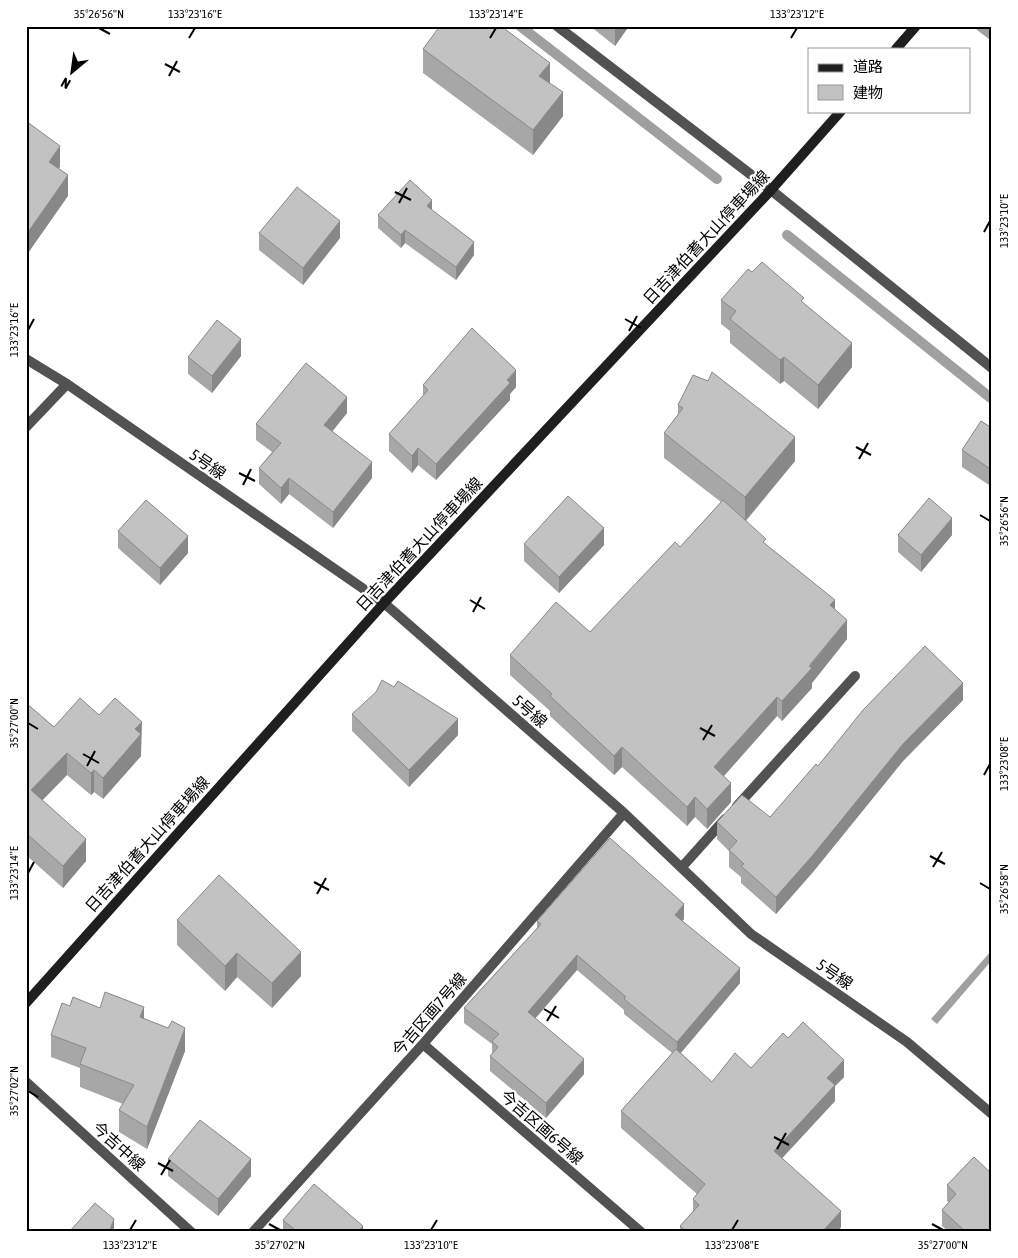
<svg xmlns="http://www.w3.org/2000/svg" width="1018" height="1258" font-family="'Asap Condensed','Noto Sans JP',sans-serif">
	<rect width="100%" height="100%" fill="#fff"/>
	<path fill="#a0a0a0" d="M992,950V960L937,1024L931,1019Z"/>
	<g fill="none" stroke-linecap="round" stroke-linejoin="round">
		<path stroke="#a0a0a0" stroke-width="10" d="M520,26L717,179
			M980,26L992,35
			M787,235L992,399"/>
		<path stroke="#525252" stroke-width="10" d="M737,806L855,676
			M682,867L725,819"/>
		<path stroke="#525252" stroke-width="10" d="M557,26L771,190L992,368
			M26,359L67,384L384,603L624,813L751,934L907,1042L992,1114
			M26,427L67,384
			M423,1044L641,1232
			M26,1082L191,1232
			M253,1232L423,1044L624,813"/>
		<path stroke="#1f1f1f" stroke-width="10" d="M896,49L916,26
			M26,1003L384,603L771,190L841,111"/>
	</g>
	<path fill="#a7a7a7" d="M590,26H629L615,46Z
		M423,49L550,83L563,116L533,155L423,73Z
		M432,210L474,255L456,280L405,243L401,248L378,228V215Z
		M259,233L340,238L303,285L259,250Z
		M721,300L804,304L852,367L818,409L784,381L780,384L730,343V331L721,324Z
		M241,356L212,393L188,374V357Z
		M423,385L516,387L510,394V400L436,480L418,465L412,473L389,451V434L423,396Z
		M678,405L795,461L746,521L766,545L835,610L847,639L812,683V688L782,721L777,716L724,776L731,802L707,829L695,817L687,826L622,767L614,775L550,716V711L510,675V655L590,632L680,547L721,502L664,458V433L678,415Z
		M347,413L332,432L372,478L333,528L289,494L281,504L259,484V468L272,452L256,440V424Z
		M992,428V487L962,467V450Z
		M118,531L188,553L160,585L118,548Z
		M898,535H952L921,572L898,552Z
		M524,544L604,545L559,593L524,561Z
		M963,700L903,761L813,872L776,914L741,883V877L729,867V851L717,839V822L770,817L818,766Z
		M26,703L54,727L99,715L142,744H141V756L103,799L94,792L91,795L67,775L42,800L86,861L63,888L26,855Z
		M352,714L458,735L409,787L352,731Z
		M684,919L682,921L740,983L681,1053L712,1082L751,1068L788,1038L844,1077L835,1086V1101L782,1158L841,1227L837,1232H680V1226L693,1212V1199L697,1194L621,1128V1111L672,1053L624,1014V1010L577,970L535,1018L584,1074L546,1118L490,1071V1056L492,1054V1044L464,1023V1008L537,928V921Z
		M177,920L301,976L272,1008L237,977L225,991L177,945Z
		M100,1008L144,1019L185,1051L147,1149L119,1132V1110L123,1104L80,1087V1068L51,1057V1035Z
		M974,1157L992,1232H949L942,1226V1210L949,1203L947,1201V1185Z
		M168,1159L251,1176L218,1216L168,1176Z
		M283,1220L363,1232H283Z"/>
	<path fill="#888" d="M616,26H629L615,46V29Z
		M550,63V87L539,76Z
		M563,92V116L533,155V130Z
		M60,146V167L49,183V162Z
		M68,175V196L26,256V235Z
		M432,200V213L427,206Z
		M340,221V238L303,285V268Z
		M405,230V243L401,248V235Z
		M474,242V255L456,280V267Z
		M241,339V356L212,393V376Z
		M852,343V367L818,409V385Z
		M784,357V381L780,384V360Z
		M516,370V387L510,394V400L436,480V464Z
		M347,397V413L324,441V425Z
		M795,437V461L745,521V497Z
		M418,448V465L412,473V456Z
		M372,462V478L333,528V512Z
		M289,478V494L281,504V488Z
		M952,518V535L921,572V555Z
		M604,528V545L559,593V577Z
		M188,536V553L160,585V568Z
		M835,600V620L830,605Z
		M847,620V639L812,683V688L782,721V701Z
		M963,683V700L903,761L813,872L776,914V897L903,744Z
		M777,697V716L714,787V767Z
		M458,719V735L409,787V770Z
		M142,722L141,756L103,799V778L135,729Z
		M622,747V767L614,775V756Z
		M67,753V775L31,812V790Z
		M94,770V792L91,795V773Z
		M731,783V802L707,829V809Z
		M695,797V817L687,826V807Z
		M86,839V861L63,888V866Z
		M684,904V919L675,930V915Z
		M301,952V976L272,1008V983Z
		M237,953V977L225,991V966Z
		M577,955V970L528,1027V1012Z
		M740,968V983L677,1057V1042Z
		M144,1007V1029L140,1017Z
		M185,1028V1051L147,1149V1127Z
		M584,1059V1074L546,1118V1103Z
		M844,1060V1077L835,1086V1101L774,1167V1151L827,1078Z
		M251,1159V1176L218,1216V1199Z
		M841,1211V1227L837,1232H822Z
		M114,1219V1232H109Z
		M363,1226V1232H358Z"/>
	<path fill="#c2c2c2" stroke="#888" d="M440,26H501L550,63L539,76L563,92L533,130L423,49Z
		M26,121L60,146L49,162L68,175L26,235Z
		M410,180L432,200L427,206L474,242L456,267L405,230L401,235L378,215Z
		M297,187L340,221L303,268L259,233Z
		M762,262L804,298L801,301L852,343L818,385L784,357L780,360L730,319L736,311L721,300L748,269L752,272Z
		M217,320L241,339L212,376L188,357Z
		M472,328L516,370L507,380L510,383L436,464L418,448L412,456L389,434L428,390L423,385Z
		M306,363L347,397L324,425L372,462L333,512L289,478L281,488L259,468L281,443L256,424Z
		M712,372L795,437L745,497L664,433L683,408L678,405L693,375L708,381Z
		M981,421L992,428V470L962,450Z
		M568,496L604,528L559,577L524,544Z
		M929,498L952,518L921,555L898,535Z
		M146,500L188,536L160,568L118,531Z
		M723,500L766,539L763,542L835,600L830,605L847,620L809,666L812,668L782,701L777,697L714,767L731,783L707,809L695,797L687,807L622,747L614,756L550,696L552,694L510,655L556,602L590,632L675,542L680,547Z
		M925,646L963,683L903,744L813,855L776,897L741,866L744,864L729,850L737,841L717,822L742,795L770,817L816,764L818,766L863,710Z
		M382,680L394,687L398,681L458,719L409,770L352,714L376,692Z
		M80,698L99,715L115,698L142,722L135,729L141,734L103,778L94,770L91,773L67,753L31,790L86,839L63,866L26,833V703L54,727Z
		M610,838L684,904L675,915L740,968L677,1042L624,999L626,997L577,955L528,1012L584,1059L546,1103L490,1056L498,1047L492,1041L499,1034L464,1008L541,924L537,921Z
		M219,875L301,952L272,983L237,953L225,966L177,920Z
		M105,992L144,1007L140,1017L168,1028L172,1021L185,1028L147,1127L119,1110L134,1085L80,1064L86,1048L51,1035L62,1003L70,1006L73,997L100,1008Z
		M803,1022L844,1060L827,1078L835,1085L774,1151L841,1211L822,1232H687L680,1226L699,1205L693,1199L705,1184L621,1111L676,1049L712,1082L735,1053L751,1068L783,1033L788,1038Z
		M200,1120L251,1159L218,1199L168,1159Z
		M974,1157L992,1174V1232H966L942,1210L956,1194L947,1185Z
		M314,1184L363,1226L358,1232H293L295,1230L283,1220Z
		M95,1203L114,1219L109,1232H69Z"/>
	<path fill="none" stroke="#000" stroke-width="2" d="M99,28L110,34M189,38L195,28M490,38L496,28M791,38L797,28M165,64L180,72M169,76L177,61M395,192L411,200M399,203L407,188M984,232L990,221M625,319L641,328M28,330L34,319M629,331L637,316M856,447L871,455M859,459L868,443M239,473L255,481M243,485L251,469M980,515L990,521M470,600L485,609M473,612L481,597M28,723L38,729M700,728L715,736M703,740L712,725M83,754L99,763M87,766L95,751M984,775L990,764M930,856L945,864M933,867L942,852M28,873L34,862M314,882L329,890M980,883L990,889M317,894L326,878M544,1009L559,1018M547,1021L556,1006M28,1091L38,1097M774,1137L789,1145M777,1149L786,1133M158,1163L173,1171M161,1175L170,1160M269,1224L280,1230M932,1224L943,1230M130,1230L136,1220M431,1230L437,1220M732,1230L738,1220"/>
	<g text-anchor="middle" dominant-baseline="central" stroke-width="4.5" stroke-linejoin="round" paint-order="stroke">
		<g font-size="16" fill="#000" stroke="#fff">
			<text transform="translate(706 237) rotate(-47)">日吉津伯耆大山停車場線</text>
			<text transform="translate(208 464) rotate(35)">5号線</text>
			<text transform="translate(419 544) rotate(-47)">日吉津伯耆大山停車場線</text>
			<text transform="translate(530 711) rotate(41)">5号線</text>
			<text transform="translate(147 844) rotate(-48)">日吉津伯耆大山停車場線</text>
			<text transform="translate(835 974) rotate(35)">5号線</text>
			<text transform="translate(429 1014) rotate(-49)">今吉区画7号線</text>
			<text transform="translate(542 1127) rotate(41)">今吉区画6号線</text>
			<text transform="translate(119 1146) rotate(42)">今吉中線</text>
		</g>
	</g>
	<rect width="1018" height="1258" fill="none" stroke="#ffffff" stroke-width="55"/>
	<rect x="808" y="48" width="162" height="65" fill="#ffffff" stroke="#999999"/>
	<rect x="818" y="64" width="25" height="8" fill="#1f1f1f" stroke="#999999"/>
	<text x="853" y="72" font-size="15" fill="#000000">道路</text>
	<rect x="818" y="85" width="25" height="15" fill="#c2c2c2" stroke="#999999"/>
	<text x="853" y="98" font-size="15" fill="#000000">建物</text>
	<g transform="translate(72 72) rotate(209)" stroke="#ffffff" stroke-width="4" paint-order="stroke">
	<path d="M0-4L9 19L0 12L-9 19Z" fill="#000000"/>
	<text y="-8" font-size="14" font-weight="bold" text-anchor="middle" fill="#000000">N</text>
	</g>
	<rect x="28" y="28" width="962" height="1202" fill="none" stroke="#000" stroke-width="2"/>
	<g font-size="12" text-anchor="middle" fill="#000">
		<text x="99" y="18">35°26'56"N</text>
		<text x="195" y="18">133°23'16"E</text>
		<text x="496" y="18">133°23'14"E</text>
		<text x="797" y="18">133°23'12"E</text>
		<text transform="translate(1004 221) rotate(-90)" y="4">133°23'10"E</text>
		<text transform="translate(14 330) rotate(-90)" y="4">133°23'16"E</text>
		<text transform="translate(1004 521) rotate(-90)" y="4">35°26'56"N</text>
		<text transform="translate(14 723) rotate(-90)" y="4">35°27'00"N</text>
		<text transform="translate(1004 764) rotate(-90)" y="4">133°23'08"E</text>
		<text transform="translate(14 873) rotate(-90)" y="4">133°23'14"E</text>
		<text transform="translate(1004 889) rotate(-90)" y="4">35°26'58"N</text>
		<text transform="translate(14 1091) rotate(-90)" y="4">35°27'02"N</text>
		<text x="130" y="1249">133°23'12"E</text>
		<text x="280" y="1249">35°27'02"N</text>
		<text x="431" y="1249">133°23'10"E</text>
		<text x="732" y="1249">133°23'08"E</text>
		<text x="943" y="1249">35°27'00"N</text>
	</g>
</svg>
